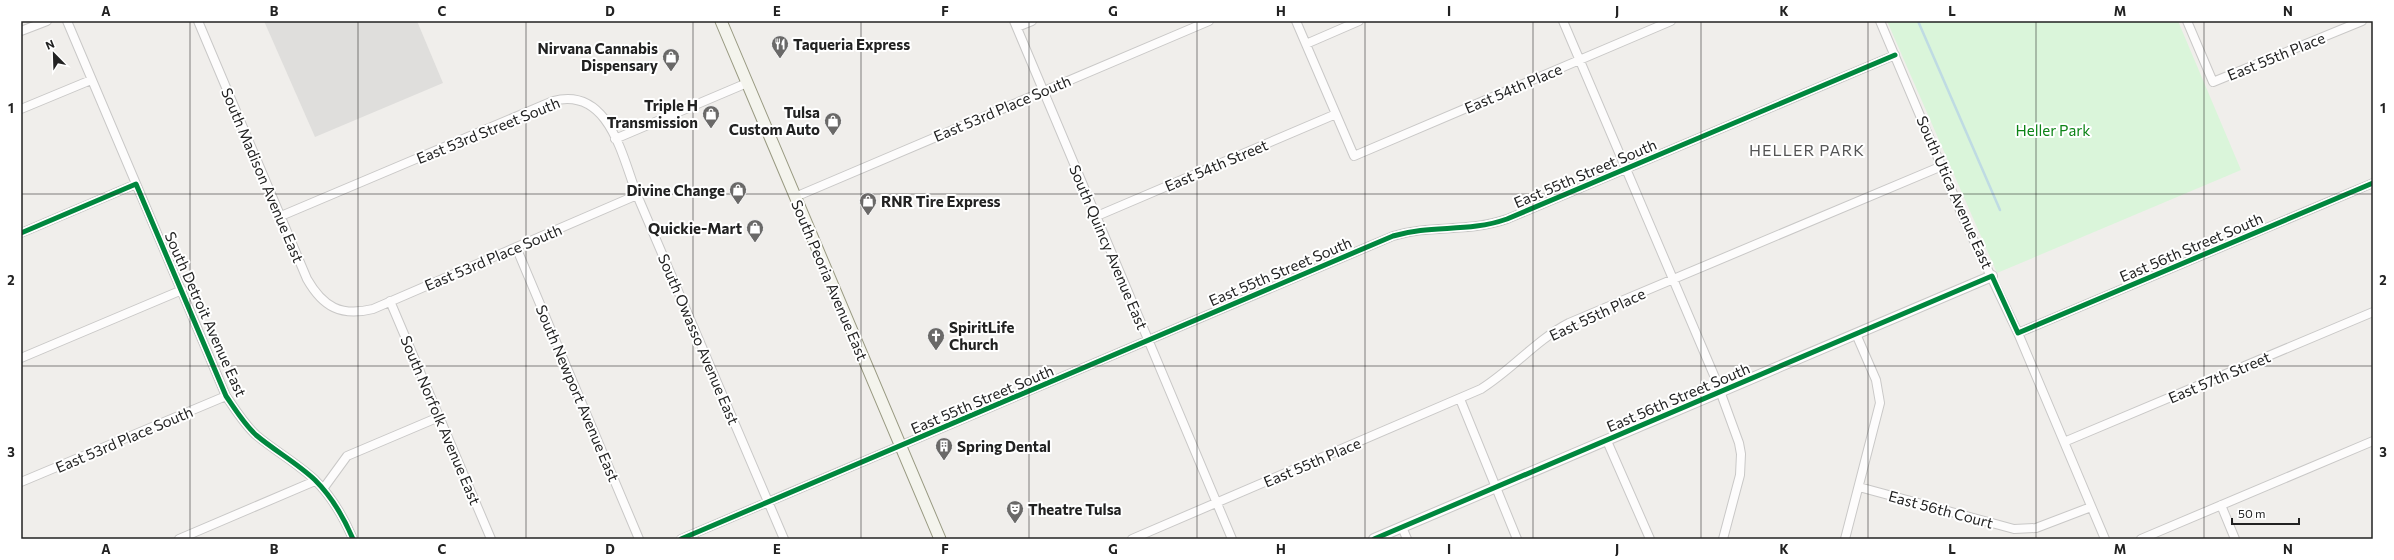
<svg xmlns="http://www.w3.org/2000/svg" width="2394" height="560" font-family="Commissioner,sans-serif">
	<rect width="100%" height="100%" fill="#f0eeeb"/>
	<path fill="#dfdedc" d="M264,21H417L443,83L315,137Z"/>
	<path fill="#daf5da" d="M1887,21H2178L2241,170L1997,273Z"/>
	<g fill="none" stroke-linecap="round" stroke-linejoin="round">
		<path stroke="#bfdbe3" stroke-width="2.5" d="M1918,21L2000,210"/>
		<g stroke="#c9c8c7" stroke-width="10">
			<path id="minor" d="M67,21L226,396C235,409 244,424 256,435C275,451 297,463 315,480C331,496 344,518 353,539
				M198,21L307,279C323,307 341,317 373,309L637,195
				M1014,21L1232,539
				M1296,21L1354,156L1671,21
				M1563,21L1716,380L1739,443L1741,454L1740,475L1723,539
				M1880,21L1965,222L2018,333L2105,539
				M2187,21L2213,82L2362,21
				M1017,27L1032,21
				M21,31L47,21
				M1306,44L1359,21
				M21,109L91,80
				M615,139L747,83
				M795,197L1209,21
				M281,216L553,101C609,86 622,156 637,195L784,539
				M1097,216L1336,114
				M21,233L136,184
				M516,247L639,539
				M390,301L491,539
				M2018,333L2373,183
				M21,358L182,290
				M1460,399L1517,539
				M1607,441L1650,539
				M2064,442L2373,312
				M21,482L226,396
				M1859,487L2014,529L2036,528L2091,507
				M323,489L347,456L439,417
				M2221,505L2235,539
				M1402,527L1407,539
				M179,539L315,481
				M681,539L1393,236C1432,224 1467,233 1507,219L1895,55
				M1132,539L1481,389C1513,369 1536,340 1569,323L1942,166
				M1845,539L1880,403L1876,380L1856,334
				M2141,539L2373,441"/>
		</g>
		<g stroke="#c9c8c7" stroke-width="12">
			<path id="tertiary" d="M1374,539L1992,276"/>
		</g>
		<g stroke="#999a82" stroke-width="13">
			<path id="secondary" d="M721,21L940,539"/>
		</g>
		<use href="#minor" stroke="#fdfcfc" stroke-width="8"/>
		<use href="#tertiary" stroke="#fdfcfc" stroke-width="10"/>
		<use href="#secondary" stroke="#f4f4ed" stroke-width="11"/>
		<g stroke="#fff" stroke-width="8">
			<path id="cycleway" d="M21,233L136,184L226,396C235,409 244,424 256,435C275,451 297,463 315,480C331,496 344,518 353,539
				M681,539L1393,236C1432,224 1467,233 1507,219L1895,55
				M1374,539L1992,276L2018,333L2373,183"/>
		</g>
		<use href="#cycleway" stroke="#00873e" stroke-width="5"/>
	</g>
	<path fill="none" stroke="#222" stroke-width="1" stroke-opacity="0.55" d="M190,21V539M358,21V539M526,21V539M693,21V539M861,21V539M1029,21V539M1197,21V539M1365,21V539M1533,21V539M1701,21V539M1868,21V539M2036,21V539M2204,21V539M21,194H2373M21,366H2373"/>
	<defs>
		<g id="restaurant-pin" transform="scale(0.9)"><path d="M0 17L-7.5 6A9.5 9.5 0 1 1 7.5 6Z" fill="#6a6968" stroke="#fff"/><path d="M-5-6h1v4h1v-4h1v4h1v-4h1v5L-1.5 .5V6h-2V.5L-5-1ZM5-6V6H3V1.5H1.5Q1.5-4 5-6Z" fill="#fff"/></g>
		<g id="shop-pin" transform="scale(0.9)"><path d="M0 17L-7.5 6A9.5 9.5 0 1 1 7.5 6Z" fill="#6a6968" stroke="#fff"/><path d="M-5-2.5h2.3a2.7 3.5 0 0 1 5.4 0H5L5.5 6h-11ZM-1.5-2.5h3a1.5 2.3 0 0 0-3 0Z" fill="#fff"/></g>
		<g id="church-pin" transform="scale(0.9)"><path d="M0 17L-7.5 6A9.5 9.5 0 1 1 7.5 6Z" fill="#6a6968" stroke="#fff"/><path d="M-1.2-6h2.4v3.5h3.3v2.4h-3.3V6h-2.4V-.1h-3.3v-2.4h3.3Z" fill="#fff"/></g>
		<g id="building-pin" transform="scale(0.9)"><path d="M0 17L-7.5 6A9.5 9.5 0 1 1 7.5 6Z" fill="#6a6968" stroke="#fff"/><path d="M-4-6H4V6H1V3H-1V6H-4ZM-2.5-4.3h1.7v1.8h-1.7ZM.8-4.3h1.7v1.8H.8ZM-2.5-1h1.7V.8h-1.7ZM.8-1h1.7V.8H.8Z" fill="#fff"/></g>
		<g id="theatre-pin" transform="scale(0.9)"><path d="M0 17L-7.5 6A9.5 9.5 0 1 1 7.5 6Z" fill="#6a6968" stroke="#fff"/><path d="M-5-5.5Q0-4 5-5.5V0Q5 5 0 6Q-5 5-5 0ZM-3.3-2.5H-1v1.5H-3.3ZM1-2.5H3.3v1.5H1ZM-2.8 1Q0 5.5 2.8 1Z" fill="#fff"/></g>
	</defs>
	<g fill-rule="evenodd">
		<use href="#restaurant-pin" x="780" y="44"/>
		<use href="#shop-pin" x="671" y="57"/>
		<use href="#shop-pin" x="711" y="114"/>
		<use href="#shop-pin" x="833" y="121"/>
		<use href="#shop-pin" x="738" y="190"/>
		<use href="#shop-pin" x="868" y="201"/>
		<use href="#shop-pin" x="755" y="228"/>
		<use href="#church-pin" x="936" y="336"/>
		<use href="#building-pin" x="944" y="446"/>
		<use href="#theatre-pin" x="1015" y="509"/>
	</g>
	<g text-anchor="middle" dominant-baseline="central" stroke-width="4" stroke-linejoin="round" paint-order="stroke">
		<g font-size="15" font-weight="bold" fill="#222" stroke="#fff" text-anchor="start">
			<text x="793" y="44">Taqueria Express</text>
			<text x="658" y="48" text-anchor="end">Nirvana Cannabis<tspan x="658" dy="17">Dispensary</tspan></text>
			<text x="698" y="105" text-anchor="end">Triple H<tspan x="698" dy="17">Transmission</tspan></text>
			<text x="820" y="112" text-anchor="end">Tulsa<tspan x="820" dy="17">Custom Auto</tspan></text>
			<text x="725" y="190" text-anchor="end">Divine Change</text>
			<text x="881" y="201">RNR Tire Express</text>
			<text x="742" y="228" text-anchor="end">Quickie-Mart</text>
			<text x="949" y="327">SpiritLife<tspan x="949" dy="17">Church</tspan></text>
			<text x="957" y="446">Spring Dental</text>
			<text x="1028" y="509">Theatre Tulsa</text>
		</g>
		<g font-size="15" fill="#222" stroke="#fff">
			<text transform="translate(2276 56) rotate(-22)">East 55th Place</text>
			<text transform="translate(1513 88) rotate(-23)">East 54th Place</text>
			<text transform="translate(1002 108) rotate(-23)">East 53rd Place South</text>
			<text transform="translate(488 130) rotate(-22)">East 53rd Street South</text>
			<text transform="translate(1216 165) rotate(-23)">East 54th Street</text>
			<text transform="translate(1585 173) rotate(-23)">East 55th Street South</text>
			<text transform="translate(263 175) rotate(67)">South Madison Avenue East</text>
			<text transform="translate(1955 192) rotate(66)">South Utica Avenue East</text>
			<text transform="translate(1109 247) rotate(67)">South Quincy Avenue East</text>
			<text transform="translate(2191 247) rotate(-23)">East 56th Street South</text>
			<text transform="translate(493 257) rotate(-23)">East 53rd Place South</text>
			<text transform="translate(1280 271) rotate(-23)">East 55th Street South</text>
			<text transform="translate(830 280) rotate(67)">South Peoria Avenue East</text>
			<text transform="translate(206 314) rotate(66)">South Detroit Avenue East</text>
			<text transform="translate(1597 314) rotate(-25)">East 55th Place</text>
			<text transform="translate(699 339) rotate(67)">South Owasso Avenue East</text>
			<text transform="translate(2219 377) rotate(-23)">East 57th Street</text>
			<text transform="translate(578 393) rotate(67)">South Newport Avenue East</text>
			<text transform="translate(1678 397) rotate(-23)">East 56th Street South</text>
			<text transform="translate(982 399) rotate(-23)">East 55th Street South</text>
			<text transform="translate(441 420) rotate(67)">South Norfolk Avenue East</text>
			<text transform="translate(124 439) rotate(-23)">East 53rd Place South</text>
			<text transform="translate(1312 462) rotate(-23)">East 55th Place</text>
			<text transform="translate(1941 509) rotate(15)">East 56th Court</text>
		</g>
		<g font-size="15" fill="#0c8416" stroke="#fff">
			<text x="2053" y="130">Heller Park</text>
		</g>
		<g font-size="16" letter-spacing="1" fill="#555" stroke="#fff">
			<text x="1807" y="149">HELLER PARK</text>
		</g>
	</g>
	<rect width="2394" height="560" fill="none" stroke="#ffffff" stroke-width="44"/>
	<g transform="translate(54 54) rotate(337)" stroke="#ffffff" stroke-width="3" paint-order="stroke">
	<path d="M0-3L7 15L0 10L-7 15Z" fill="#222222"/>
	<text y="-6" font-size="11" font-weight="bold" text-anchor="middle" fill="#222222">N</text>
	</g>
	<path d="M2232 518v6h67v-6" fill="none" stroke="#222222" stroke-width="2"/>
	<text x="2238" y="518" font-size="12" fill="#222222" stroke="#ffffff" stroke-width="3" paint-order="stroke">50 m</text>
	<rect x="22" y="22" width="2350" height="516" fill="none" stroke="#222" stroke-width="1.5"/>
	<g font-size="13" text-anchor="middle" font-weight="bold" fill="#222">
		<text x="106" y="16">A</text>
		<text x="274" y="16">B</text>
		<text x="442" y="16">C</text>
		<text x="610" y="16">D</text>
		<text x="777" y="16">E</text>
		<text x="945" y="16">F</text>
		<text x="1113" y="16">G</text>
		<text x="1281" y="16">H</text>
		<text x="1449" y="16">I</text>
		<text x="1617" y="16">J</text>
		<text x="1784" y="16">K</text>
		<text x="1952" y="16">L</text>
		<text x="2120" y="16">M</text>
		<text x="2288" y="16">N</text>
		<text x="11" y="113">1</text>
		<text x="2383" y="113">1</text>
		<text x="11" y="285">2</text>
		<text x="2383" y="285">2</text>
		<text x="11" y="457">3</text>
		<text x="2383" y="457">3</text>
		<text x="106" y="554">A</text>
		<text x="274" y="554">B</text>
		<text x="442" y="554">C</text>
		<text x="610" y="554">D</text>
		<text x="777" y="554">E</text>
		<text x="945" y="554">F</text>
		<text x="1113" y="554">G</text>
		<text x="1281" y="554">H</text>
		<text x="1449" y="554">I</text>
		<text x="1617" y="554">J</text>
		<text x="1784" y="554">K</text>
		<text x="1952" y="554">L</text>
		<text x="2120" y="554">M</text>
		<text x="2288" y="554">N</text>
	</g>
</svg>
